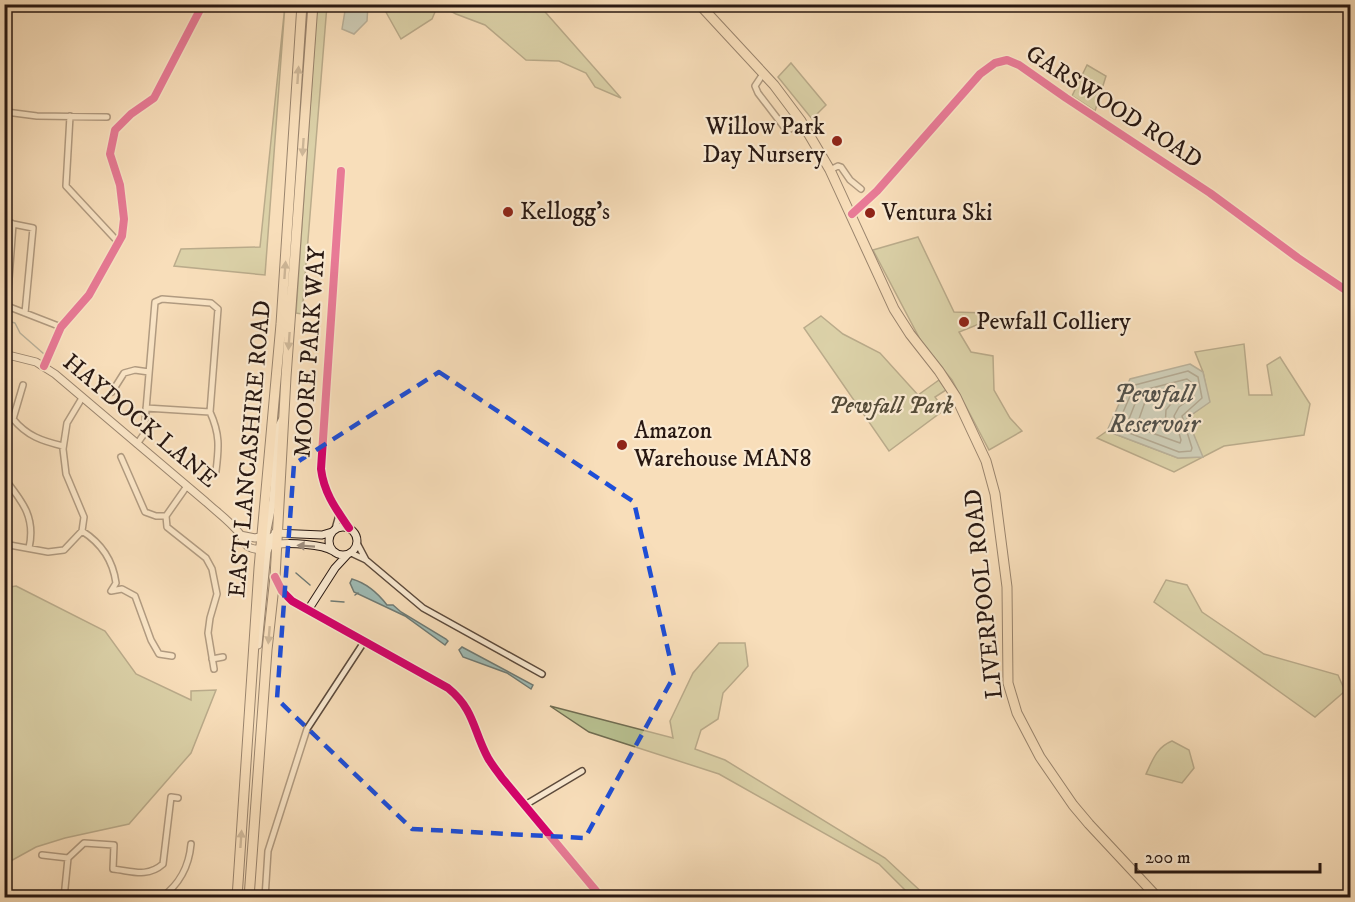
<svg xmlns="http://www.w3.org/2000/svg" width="1355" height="902" font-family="'IM FELL DW Pica',serif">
	<rect width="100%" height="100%" fill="#f8deba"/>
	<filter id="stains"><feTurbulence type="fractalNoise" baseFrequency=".00333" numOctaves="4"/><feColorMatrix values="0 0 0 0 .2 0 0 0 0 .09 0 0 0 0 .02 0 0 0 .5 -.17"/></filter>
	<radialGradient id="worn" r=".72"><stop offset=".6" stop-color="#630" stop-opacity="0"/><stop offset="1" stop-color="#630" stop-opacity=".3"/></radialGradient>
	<path fill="#b9c292" stroke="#706d52" stroke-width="1.5" d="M285,5L265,275L174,266L181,249L260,247Z
		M317,5H327L302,314L296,313Z
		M382,5H438L432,19L401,39Z
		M439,5H539L621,98L595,87L586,73L559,61L526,60L485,25L456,14Z
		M791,63L826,105L812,119L778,77Z
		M1087,65L1106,76L1095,111L1072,96Z
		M918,237L954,312L985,313L989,320L959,332L971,352L993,356L994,390L1010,418L1022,431L989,450L952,380L922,343L873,250Z
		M821,316L843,334L880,353L918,395L939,380L946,390L935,397L944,410L889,451L804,328Z
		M1244,344L1249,395H1272L1267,365L1280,357L1310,404L1304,435L1224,446L1174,472L1097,438L1107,431L1178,458L1202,457L1187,418L1209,402L1203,372L1195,352Z
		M1166,580L1187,585L1202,612L1264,654L1338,675L1345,691L1315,717L1154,602Z
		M16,586L105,631L136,674L191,700V691L216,690L191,753L129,824L65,838L36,847L7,863L5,889L4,588Z
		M719,643H745L748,666L723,693L718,719L701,730L695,749L725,760L885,858L927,897H912L879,864L719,774L589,732L550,706L673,738L670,721L693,673Z
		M1172,741L1189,750L1194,768L1182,783L1146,774C1153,759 1157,747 1172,741Z"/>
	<path fill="#9ebbb5" stroke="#6f7a74" stroke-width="1.5" d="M346,5H368L367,21L354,34L342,29Z
		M1190,364L1203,372L1210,402L1187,418L1203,457L1178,458L1107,431L1130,379Z
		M352,579C366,583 377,592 387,605H393L401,612L446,639L448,641L445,645L405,616L354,592L350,583Z
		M462,647L533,685L531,689L507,673L463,657L459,650Z"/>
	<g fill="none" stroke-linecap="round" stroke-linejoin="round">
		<path stroke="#636a64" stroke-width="1.5" d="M1188,371L1198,377L1202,398L1182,416L1192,448L1191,451L1179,452L1116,428L1135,385Z
			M1187,379L1191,382L1194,396L1179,407L1174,416L1181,440L1180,443L1127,424L1140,391Z
			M1174,392L1177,396L1166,410L1165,427L1139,419L1146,399Z"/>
		<path stroke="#6f7a74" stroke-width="1.5" d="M4,320L15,323L20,333L44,354
			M296,573L310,585
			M355,595L358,593
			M331,601L344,602"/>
		<g stroke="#5c4a3c" stroke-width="8">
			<path id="street" d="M763,74L755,86L758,93L784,127L790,129L802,124
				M70,116L66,186L119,243
				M4,168L8,147L6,112L37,116L107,117
				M830,170L838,166L841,167L850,180L861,189
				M341,171L321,469C324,493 336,509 349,528
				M4,219L13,224
				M25,313L33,228L13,224L7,306L61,327
				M44,366L61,327L89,295L122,236L124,219L120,185L110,154L115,130L131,114L154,98L203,4
				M23,385L13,419C27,436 42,441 63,446
				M112,392L124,373L135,370L149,372
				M146,408L210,412
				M137,444L144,434L155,302L162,299L211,303L218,309L210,412C220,434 219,447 216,471
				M121,457L145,512L156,516H166
				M4,478C22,501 36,517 29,548
				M187,486L166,516L167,527L206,558L212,569L217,594L210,618L208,633L214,669
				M335,529L339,515
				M82,531C101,543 113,561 116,583L111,591L122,589L135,596L151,640L159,654L172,656
				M357,543L366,560
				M4,544L48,552L64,550L82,531L84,517L66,474L63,449L67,423L82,398
				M351,553L366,560L423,608L542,674
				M212,659L223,657
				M525,805L582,771
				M42,855L68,858
				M64,898L68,858L84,843L114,845L113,869C132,871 147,878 163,864L171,797L178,798
				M161,898C180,884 189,867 191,844
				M265,898L268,851L307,729L364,642"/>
		</g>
		<g stroke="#281812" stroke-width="9">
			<path id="secondary" d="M852,214L877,191L980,74L995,63L1007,60L1019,65L1066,98L1210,193L1298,258L1350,293
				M4,354L36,362L55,374L206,502C217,512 231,522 240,534C243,539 244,546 251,548C260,552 269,545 278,544C291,543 322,544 333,551
				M329 541a14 14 0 1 1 28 0a14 14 0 1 1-28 0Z
				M275,533L322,535L332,532
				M240,535L255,538L264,536
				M264,545L273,500L278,428L282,420
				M276,580L282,591L292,601L448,688C475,710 473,731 488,758C492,765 497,771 502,778L602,898
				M308,610L335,568L347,555
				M258,645L267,552L272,537L278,532"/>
		</g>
		<g stroke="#281812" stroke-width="11">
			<path id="highway" d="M699,4L774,85L801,121L830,170L894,309L910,334L939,371L956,397L986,461L995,494L1007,587L1008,683L1017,713L1040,757L1073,805L1089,824L1158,898
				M237,898L259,568L281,324L302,4
				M249,898L267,650L275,577L286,377L313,4"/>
		</g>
		<use href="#street" stroke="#faead2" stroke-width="5"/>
		<use href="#secondary" stroke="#faead2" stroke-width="7"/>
		<use href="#highway" stroke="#f8deba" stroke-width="9"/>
		<g stroke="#faead2" stroke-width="11">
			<path id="cycleway" d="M341,171L321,469C324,493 336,509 349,528
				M852,214L877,191L980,74L995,63L1007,60L1019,65L1066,98L1210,193L1298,258L1350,293
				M44,366L61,327L89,295L122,236L124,219L120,185L110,154L115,130L131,114L154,98L203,4
				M275,577L282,591L292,601L448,688C475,710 473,731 488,758C492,765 497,771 502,778L602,898"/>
		</g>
		<use href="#cycleway" stroke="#d6006c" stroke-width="8"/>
	</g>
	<defs><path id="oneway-solid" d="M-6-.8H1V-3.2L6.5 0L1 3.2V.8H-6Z" transform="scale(1.5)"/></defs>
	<g fill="#9a856e">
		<use href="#oneway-solid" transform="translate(298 75) rotate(-86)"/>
		<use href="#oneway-solid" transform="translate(303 147) rotate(94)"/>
		<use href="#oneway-solid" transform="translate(285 270) rotate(-86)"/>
		<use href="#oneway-solid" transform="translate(289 341) rotate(94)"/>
		<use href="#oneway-solid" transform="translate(269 635) rotate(95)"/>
		<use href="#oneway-solid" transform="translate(241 839) rotate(-86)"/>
	</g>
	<use fill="#9c8c7c" href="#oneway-solid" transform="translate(306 546) rotate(-176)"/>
	<path d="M0 0H1355V902H0ZM439,372L634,502L674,676L585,838L412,829L277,699L294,464Z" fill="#f8deba" fill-opacity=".55" fill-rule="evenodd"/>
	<path fill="none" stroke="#1d4ed8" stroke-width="4.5" stroke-dasharray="12 8" stroke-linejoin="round" d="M439,372L634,502L674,676L585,838L412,829L277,699L294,464Z"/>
	<g fill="#8f2418" stroke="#faead2" stroke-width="2">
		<circle cx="837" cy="141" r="6"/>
		<circle cx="508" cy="212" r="6"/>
		<circle cx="870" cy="213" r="6"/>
		<circle cx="964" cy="322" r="6"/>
		<circle cx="622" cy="445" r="6"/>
	</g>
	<g text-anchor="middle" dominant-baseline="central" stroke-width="4.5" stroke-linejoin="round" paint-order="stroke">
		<g font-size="24" fill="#281812" stroke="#faead2">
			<text transform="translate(1114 107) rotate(33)">GARSWOOD ROAD</text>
			<text transform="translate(310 352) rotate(-86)">MOORE PARK WAY</text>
			<text transform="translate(140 421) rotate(40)">HAYDOCK LANE</text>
			<text transform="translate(250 449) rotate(-85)">EAST LANCASHIRE ROAD</text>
			<text transform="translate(984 594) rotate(-96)">LIVERPOOL ROAD</text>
		</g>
		<g font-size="24" fill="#281812" stroke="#faead2" text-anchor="start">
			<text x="825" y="127" text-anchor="end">Willow Park<tspan x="825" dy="28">Day Nursery</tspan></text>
			<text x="520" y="212">Kellogg's</text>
			<text x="882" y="213">Ventura Ski</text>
			<text x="976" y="322">Pewfall Colliery</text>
			<text x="634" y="431">Amazon<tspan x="634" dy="28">Warehouse MAN8</tspan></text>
		</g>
		<g font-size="24" font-style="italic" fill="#544b38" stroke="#faead2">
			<text x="891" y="406">Pewfall Park</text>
		</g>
		<g font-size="26" font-style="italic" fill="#51514b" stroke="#faead2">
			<text x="1154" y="394">Pewfall<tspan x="1154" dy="30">Reservoir</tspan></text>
		</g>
	</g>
	<rect width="1355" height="902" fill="none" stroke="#f8deba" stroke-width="24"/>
	<rect x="6" y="6" width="1343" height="890" fill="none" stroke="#281812" stroke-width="3"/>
	<rect x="12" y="12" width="1331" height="878" fill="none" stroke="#281812" stroke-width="1.5"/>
	<path d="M1136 863v9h184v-9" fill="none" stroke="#281812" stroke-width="3"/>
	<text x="1145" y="863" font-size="18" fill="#281812" stroke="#faead2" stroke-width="4.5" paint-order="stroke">200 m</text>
	<rect width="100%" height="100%" filter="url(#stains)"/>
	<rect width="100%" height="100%" fill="url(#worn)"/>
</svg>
